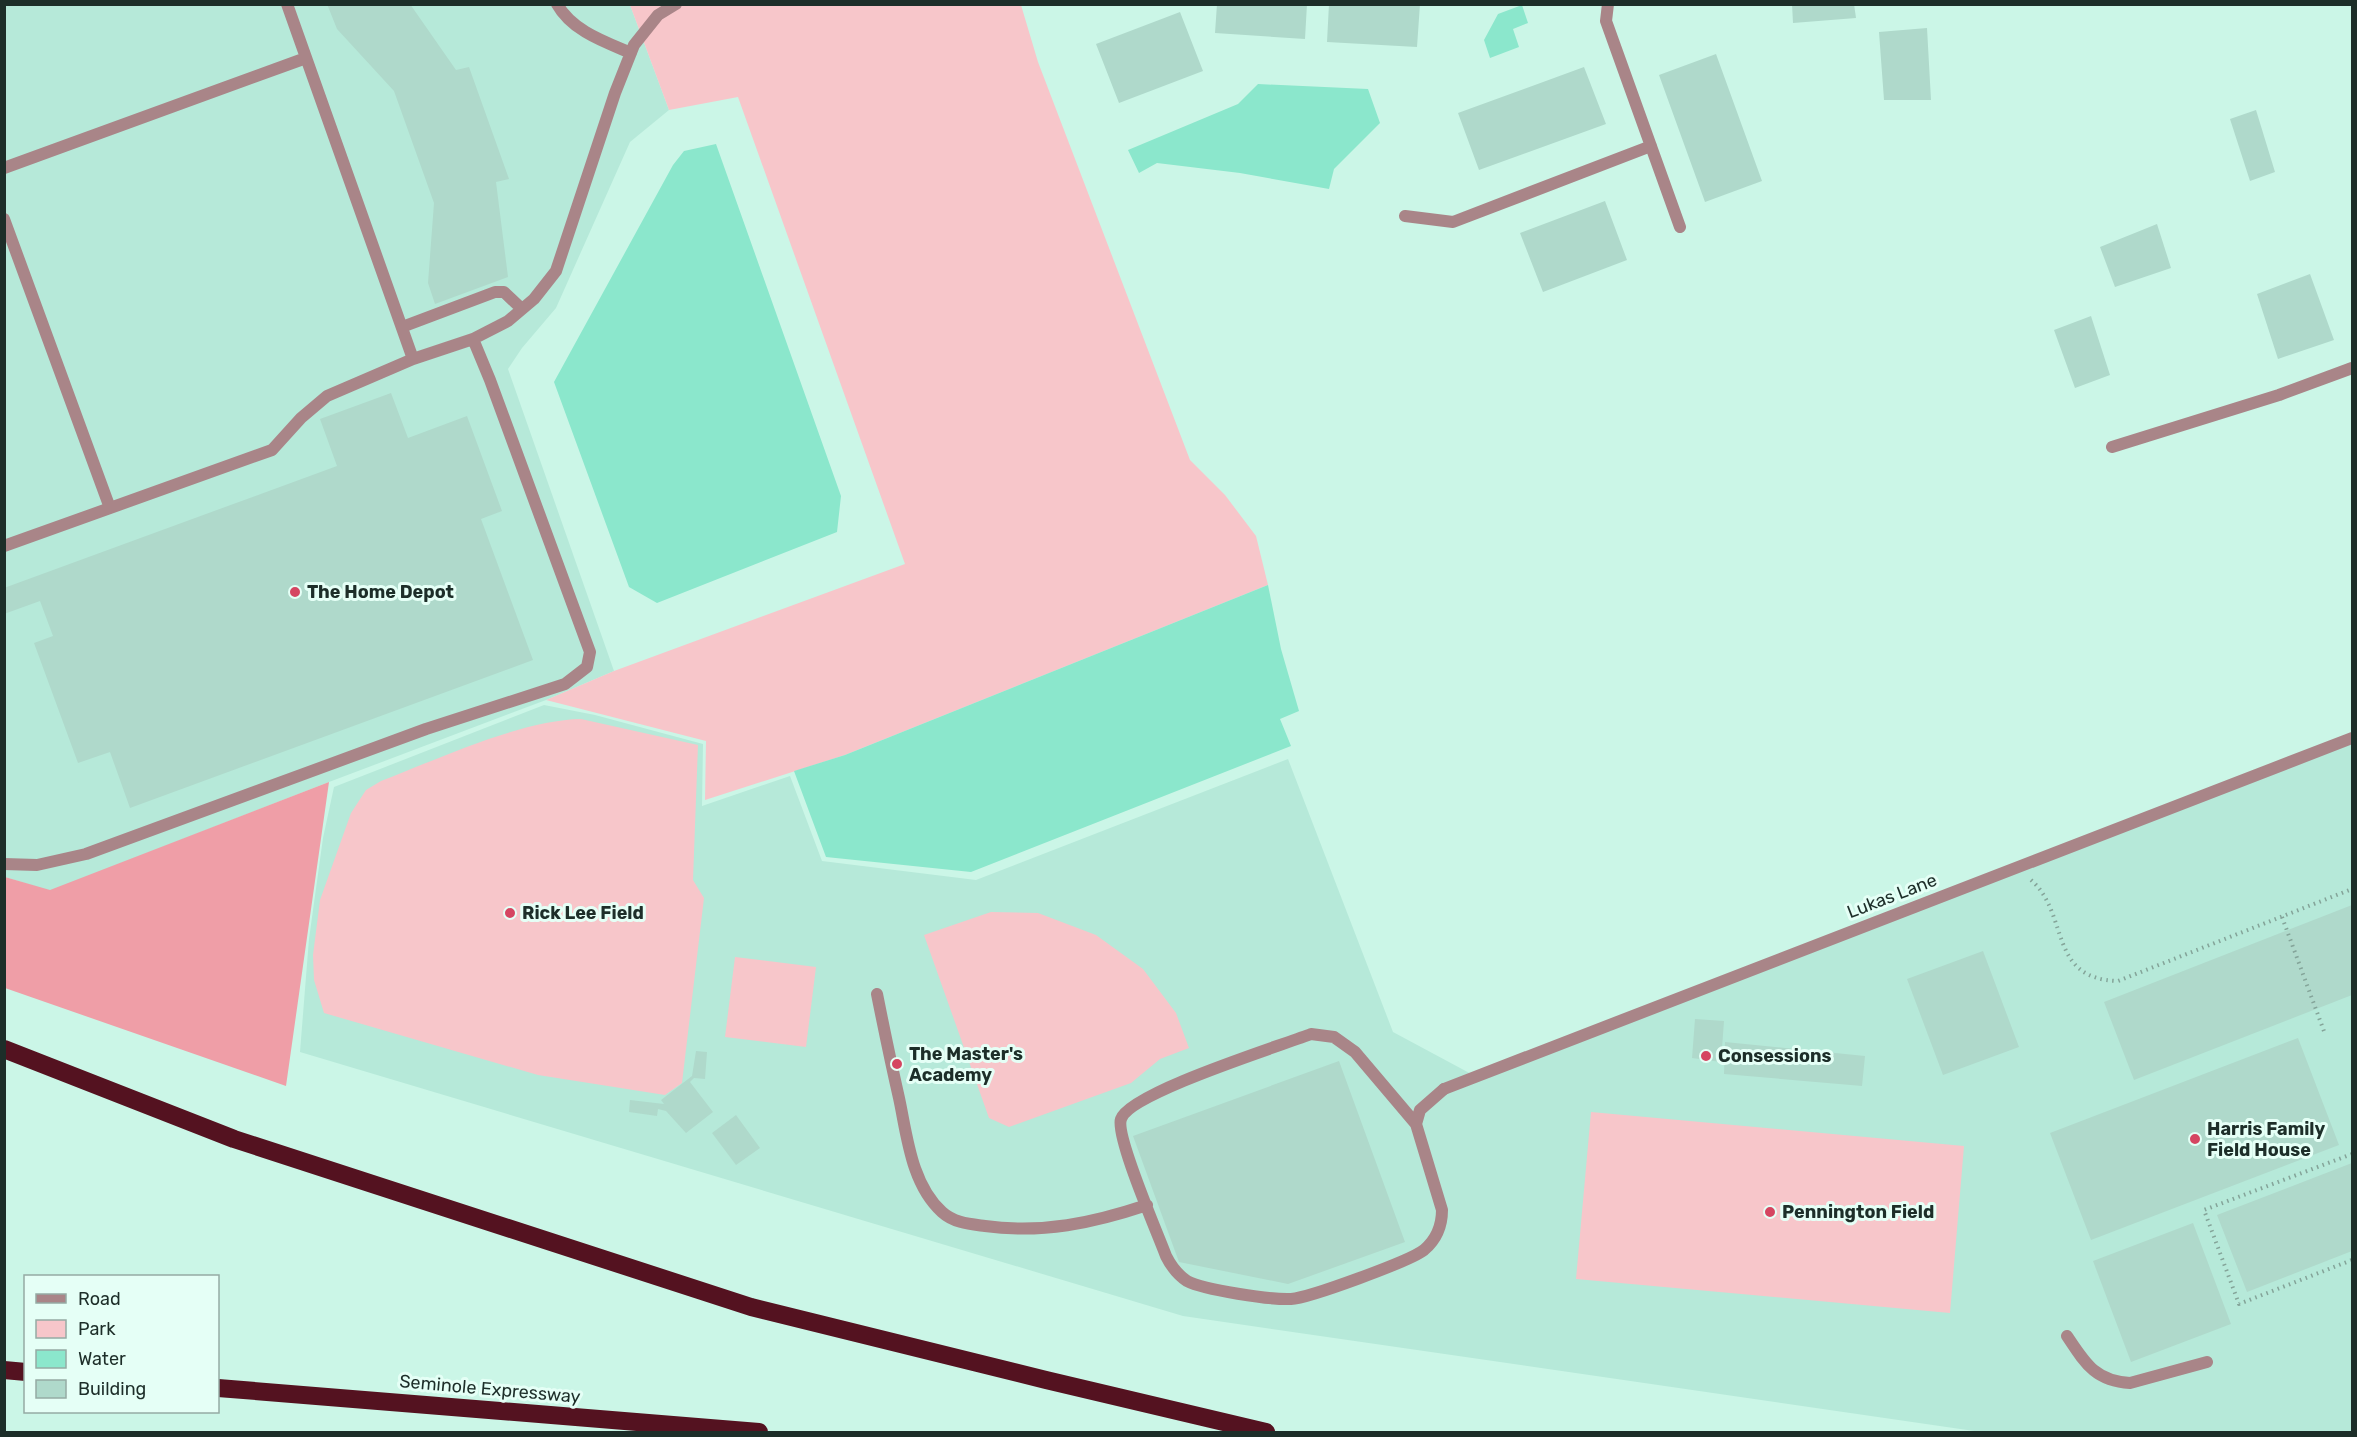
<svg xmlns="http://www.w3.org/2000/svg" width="2357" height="1437" font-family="Rubik,sans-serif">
	<rect width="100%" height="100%" fill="#cbf6e7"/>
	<path fill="#b6e9d9" d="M4,5H630L669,110L630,142L556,308L522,348L508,369L614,671L546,700L329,782L50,891L5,877Z
		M544,705L595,715L703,744L702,806L790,776L822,861L976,880L1288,759L1393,1032L1475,1076L2352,738V1432H1981L1183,1316L300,1052L309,939L323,838L334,787Z"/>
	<path fill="#f7c6ca" d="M630,5H1021L1038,62L1190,460L1225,495L1256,536L1268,585L845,755L705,800L706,741L546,700L614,671L905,564L738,97L669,110Z
		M581,719L698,745L693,880L704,898L682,1083L665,1095L538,1075L324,1013L314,980L313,955L320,900L351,813L366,790L381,781C438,759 521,720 581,719Z
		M991,912L1038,913L1096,935L1143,969L1176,1013L1189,1048L1160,1059L1131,1083L1009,1127L989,1118L924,935Z
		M735,957L816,967L806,1047L725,1037Z
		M1591,1112L1964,1146L1950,1313L1576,1279Z"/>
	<path fill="#ef9ea7" d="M329,782L286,1086L5,988V877L50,890Z"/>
	<path fill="#8be7cc" d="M1522,5L1528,23L1513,29L1519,47L1490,58L1484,40L1498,14Z
		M1258,84L1368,89L1380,123L1334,169L1329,189L1240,173L1157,163L1139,173L1128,150L1238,104Z
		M716,144L841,496L837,532L657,603L629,587L554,382L673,165L684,151Z
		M1268,585L1281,649L1299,711L1280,719L1291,746L971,872L826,857L794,771L845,755Z"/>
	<path fill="#afd9cb" d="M327,4H410L456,70L469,67L509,179L496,182L508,277L435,304L428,283L434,203L394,91L337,29Z
		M1217,4H1307L1305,39L1215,33Z
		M1329,4H1420L1417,47L1327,42Z
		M1792,4H1854L1856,18L1793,23Z
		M1180,12L1203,71L1119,103L1096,44Z
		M1927,28L1931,100H1884L1879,32Z
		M1716,54L1762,181L1705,202L1659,75Z
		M1584,67L1606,124L1479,170L1458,113Z
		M2256,110L2275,172L2250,181L2230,119Z
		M1605,201L1627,260L1543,292L1520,233Z
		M2157,224L2171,268L2115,287L2100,247Z
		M2310,274L2334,340L2278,359L2257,294Z
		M2091,316L2110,375L2075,388L2054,330Z
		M391,393L408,438L467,416L502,511L481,519L533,660L130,808L110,752L78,763L34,643L53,636L40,601L4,614V588L337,466L320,419Z
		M2352,905V995L2134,1080L2104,1002Z
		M1983,951L2019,1047L1943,1075L1907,979Z
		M1695,1019L1724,1021L1721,1062L1692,1058Z
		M2298,1038L2339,1145L2091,1240L2050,1133Z
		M1725,1042L1865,1056L1862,1086L1724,1074Z
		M696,1051L707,1052L705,1079L694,1078L690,1082L713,1112L686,1133L666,1111L658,1109L657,1116L629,1112L630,1100L664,1104L661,1100L692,1076Z
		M1339,1061L1405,1242L1288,1284L1179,1262L1133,1136Z
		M736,1115L760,1148L736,1165L712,1133Z
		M2352,1163V1251L2247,1292L2217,1215Z
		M2193,1223L2231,1324L2131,1362L2093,1261Z"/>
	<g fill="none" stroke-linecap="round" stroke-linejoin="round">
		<path stroke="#84a499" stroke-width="4" stroke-dasharray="1.5 4.5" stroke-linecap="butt" d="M2031,880C2070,914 2047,979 2118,981L2352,889
			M2282,917L2325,1034
			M2352,1154L2204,1210L2239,1304L2352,1260"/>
		<path stroke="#a98588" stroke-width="12" d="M287,4L413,359
			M557,4C572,31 605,42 631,53
			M1608,4L1606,21L1680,227
			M4,168L306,58
			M1405,216L1453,222L1651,146
			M4,219L110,508
			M402,327L495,292H504L522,309
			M2112,447L2279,395L2352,368
			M4,546L272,450L301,418L327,396L413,359L473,339L508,321L534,299L556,271L615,93L634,45L658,15L676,4
			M4,864L37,865L86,854L426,729L565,684L587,667L590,652L490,380L473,339
			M877,994C884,1029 891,1063 899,1098C907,1135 911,1184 942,1212C954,1223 970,1224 985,1226C1042,1234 1093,1223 1147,1205
			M1311,1034L1334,1037L1355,1052L1416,1124L1442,1210C1442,1225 1437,1239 1424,1250C1410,1261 1309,1298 1291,1299C1271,1300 1204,1290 1187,1281C1178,1275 1171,1266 1166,1256C1158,1234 1115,1136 1121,1119C1129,1093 1280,1046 1311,1034Z
			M1416,1124L1420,1110L1444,1089
			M2067,1336C2085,1363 2095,1381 2130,1383L2207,1362"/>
		<path stroke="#a98588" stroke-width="12" d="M1444,1089L2352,738"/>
		<path stroke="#541220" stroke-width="18" d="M4,1049L234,1139L751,1307L1046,1380L1266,1432
			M4,1370L26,1372
			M218,1388L759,1432"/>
	</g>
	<g fill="#d54561" stroke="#e5fff6" stroke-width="2">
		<circle cx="295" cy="592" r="6"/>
		<circle cx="510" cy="913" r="6"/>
		<circle cx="1706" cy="1056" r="6"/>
		<circle cx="897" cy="1064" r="6"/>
		<circle cx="2195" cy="1139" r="6"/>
		<circle cx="1770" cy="1212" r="6"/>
	</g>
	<g text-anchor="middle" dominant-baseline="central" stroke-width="6" stroke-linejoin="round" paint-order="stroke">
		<g font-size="18" font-weight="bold" fill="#1d2e29" stroke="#e5fff6" text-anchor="start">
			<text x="307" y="592">The Home Depot</text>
			<text x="522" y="913">Rick Lee Field</text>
			<text x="909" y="1054">The Master's<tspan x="909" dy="21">Academy</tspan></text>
			<text x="1718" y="1056">Consessions</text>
			<text x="2207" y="1129">Harris Family<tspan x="2207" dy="21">Field House</tspan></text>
			<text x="1782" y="1212">Pennington Field</text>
		</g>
		<g font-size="18" fill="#1d2e29" stroke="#e5fff6">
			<text transform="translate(1892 896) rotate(-21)">Lukas Lane</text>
			<text transform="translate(490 1389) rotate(5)">Seminole Expressway</text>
		</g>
	</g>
	<rect width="2357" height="1437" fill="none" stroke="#1d2e29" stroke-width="12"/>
	<rect x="24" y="1275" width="195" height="138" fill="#e5fff6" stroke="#95aba4" stroke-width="1.5"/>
	<rect x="36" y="1294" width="30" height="9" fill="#a98588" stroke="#95aba4" stroke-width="1.5"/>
	<text x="78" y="1305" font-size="18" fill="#1d2e29">Road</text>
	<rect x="36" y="1320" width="30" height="18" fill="#f7c6ca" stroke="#95aba4" stroke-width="1.5"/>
	<text x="78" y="1335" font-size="18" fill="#1d2e29">Park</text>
	<rect x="36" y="1350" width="30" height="18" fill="#8be7cc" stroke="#95aba4" stroke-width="1.5"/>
	<text x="78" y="1365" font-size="18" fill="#1d2e29">Water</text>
	<rect x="36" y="1380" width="30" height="18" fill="#afd9cb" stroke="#95aba4" stroke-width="1.5"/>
	<text x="78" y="1395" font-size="18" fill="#1d2e29">Building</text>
</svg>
